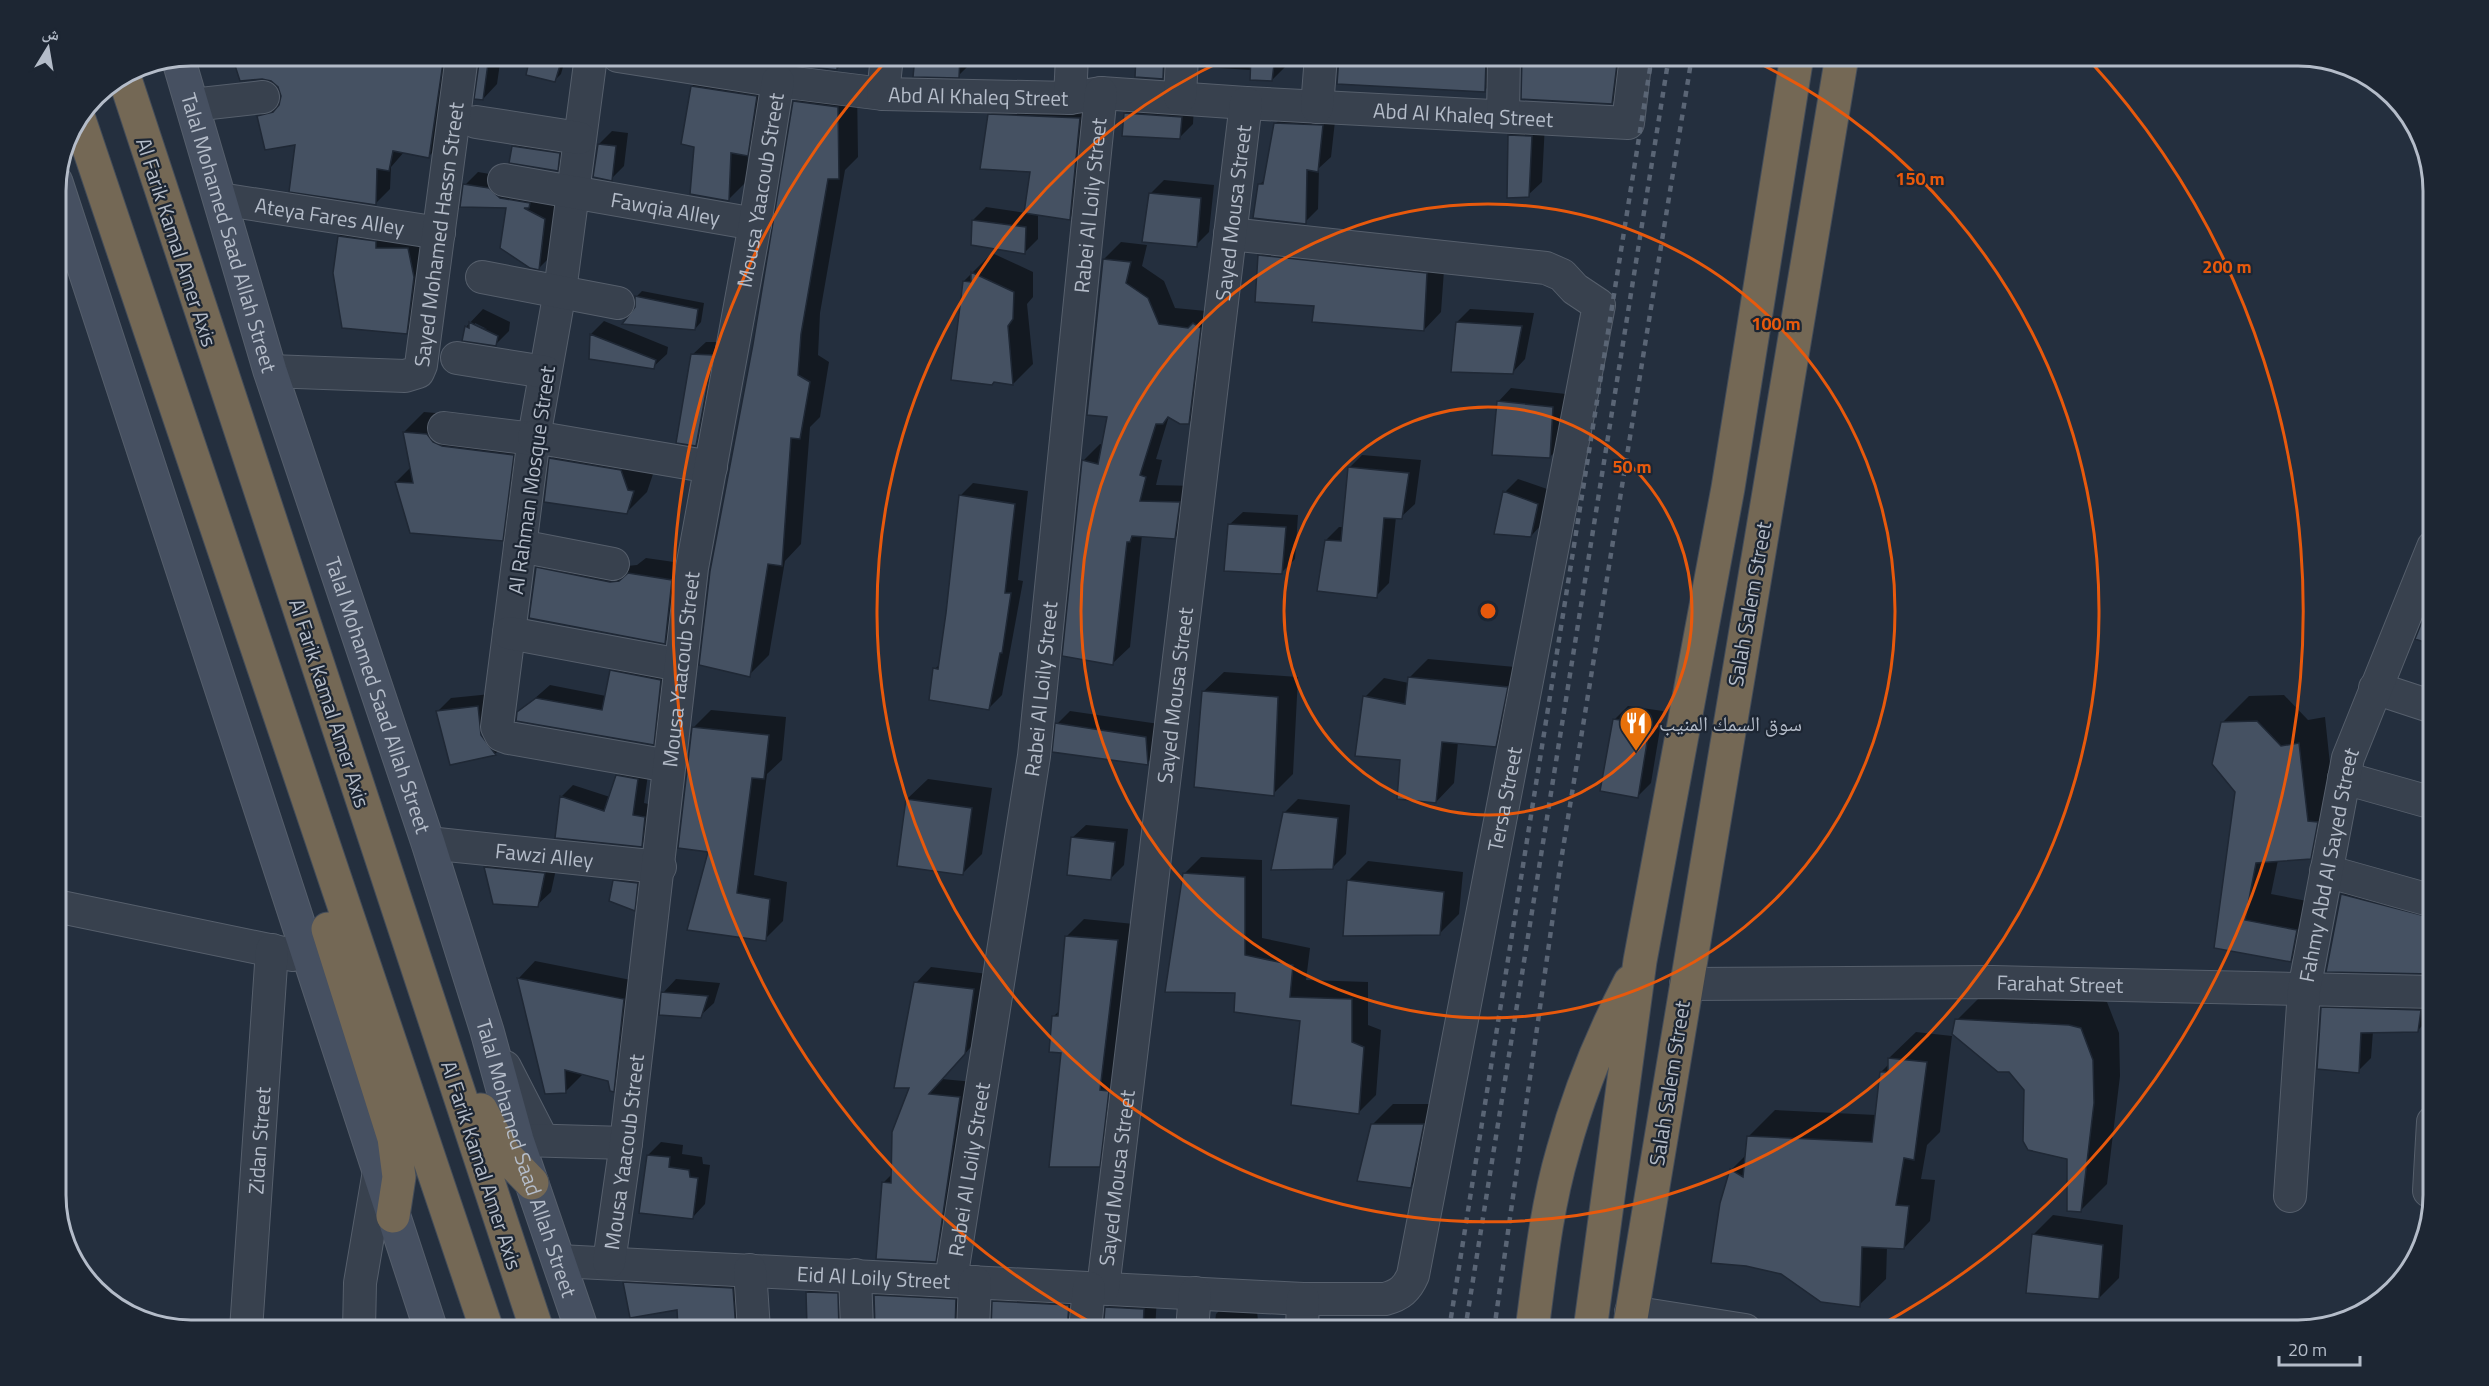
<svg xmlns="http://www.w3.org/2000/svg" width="2489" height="1386" font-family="'Titillium Web','Noto Naskh Arabic',sans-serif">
	<rect width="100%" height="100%" fill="#242f3e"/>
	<path fill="#0007" fill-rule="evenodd" d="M233,56H456L443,142L429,156L404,152L391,167L390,189L376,203L259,116L274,101L282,99V94L278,85L270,79L241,80Z
		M481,56H501L497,84L483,99Z
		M531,56H566L561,74L554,81L529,74Z
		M745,56H874L867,62L845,61L837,69Z
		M905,56H974L973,61L958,76L905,65Z
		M1138,56H1178L1177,63L1162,78L1136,76Z
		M1200,56H1288L1287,65L1272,80L1252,70L1201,67Z
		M1340,56H1500V75L1485,90Z
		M1523,56H1630L1626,88L1612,103L1523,98Z
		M710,68L775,78L766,136L748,153L747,181L728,200L696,145L692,86Z
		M815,82L857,87L858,157L845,170L820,313L818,355L829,362L820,417L810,427L801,544L785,561L769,655L749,675L754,344L794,102Z
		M1007,97L1097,101L1087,201L1070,218L1038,214V239L1025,252L973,220L986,207L1026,213L1032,171L990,115Z
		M1139,100L1194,104L1193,124L1179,138L1125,113Z
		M1289,110L1336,112L1331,157L1319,168L1318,209L1305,222L1259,185L1266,179L1276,123Z
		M1522,122L1545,123L1542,182L1528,195L1509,135Z
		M612,131L628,133L624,166L611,179L599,144Z
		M527,133L573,140L570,156L557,170L513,147Z
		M478,172L502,176L558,206L552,255L539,268L508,206L465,185Z
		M1164,180L1214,185L1209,232L1196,245L1150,194Z
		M357,219L425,231L424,315L406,332L339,236Z
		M1278,238L1445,256L1441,312L1424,330L1260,256Z
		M1121,242L1147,245L1142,266L1164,281L1175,308L1206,311L1205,406L1189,423L1169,416L1156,459L1162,460L1156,485L1196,486L1191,521L1175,538L1142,535L1130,647L1113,663L1083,461L1100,444L1103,445L1109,415L1104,259Z
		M992,253L1033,272V297L1027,304L1033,364L1013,384L964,281Z
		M642,291L704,303L701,322L695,329L637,307L636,297Z
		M483,309L510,322L509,331L496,344L466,327ZM475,323L487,329L475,326Z
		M1470,309L1534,313L1525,359L1512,373L1457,322Z
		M604,321L668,347L667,354L653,367L591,358V334Z
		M706,342H725L709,431L695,445L692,355Z
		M1511,388L1566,394L1563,443L1550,457L1498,402Z
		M424,412L447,414L533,435L522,520L502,540L411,532L396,482L411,467L404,432Z
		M571,439L654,471L647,492L627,512L551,459Z
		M1362,455L1421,460L1415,504L1401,517H1396L1389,583L1376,596L1326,540L1339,527H1344L1349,468Z
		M1518,479L1550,490L1544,522L1531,536L1505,492Z
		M973,483L1028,491L1018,580L1023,581L1002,695L989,708L935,669L940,664L948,613L960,496Z
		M1243,512L1298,515L1295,559L1282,572L1229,525Z
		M553,552L627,566L637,565L646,558L688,564L681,626L665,642L537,568Z
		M624,658L674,667L666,730L653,743L518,713L550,685L606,696L611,671Z
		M1428,659L1526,668L1514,726L1495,745L1458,742L1454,783L1436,802L1402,759L1365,697L1384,678L1409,683V678Z
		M1224,672L1298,677L1293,774L1273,794L1203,692Z
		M491,694L508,741L495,754L437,712L451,698ZM478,728L492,747H488L475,730Z
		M2284,695L2308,720L2325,717L2337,830L2310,857L2278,860L2271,894L2323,904L2317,934L2290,961L2216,947L2236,792L2222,723L2249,696Z
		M1628,706L1663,711L1651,783L1638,796L1614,720Z
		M711,710L786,717L782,760L767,774L754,875L787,882L783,921L765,939L710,851L693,728Z
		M1070,711L1159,724L1161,750L1147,763L1057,724Z
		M630,764L649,767L644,803L657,806L653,833L641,845L561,797L573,785L610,797L617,776Z
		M928,779L992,788L982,854L962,874L907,799Z
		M1298,799L1350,805L1346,854L1333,867L1284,813Z
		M1086,825L1128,829L1124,865L1111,878L1072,838Z
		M499,854L558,860L551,892L537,905L486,867Z
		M1201,857L1262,860V938L1310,948L1306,980L1368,982V1025L1381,1030L1376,1095L1359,1112L1302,1019L1237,991L1184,874Z
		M1368,861L1463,872L1459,914L1439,934L1348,881Z
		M628,868L650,870L647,896L634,909L615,881Z
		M2354,883L2433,903V973L2328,970L2342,895Z
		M1084,919L1134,924L1116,1148L1099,1165L1054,1016L1060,1010L1067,936Z
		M535,961L641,982L630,1074L613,1091L610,1080L584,1073L565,1092L546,1093L519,978Z
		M931,967L988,974L980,1037L942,1079L974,1082L950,1245L935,1261L883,1183L893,1173L911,1087L916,983Z
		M676,979L720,983L714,1003L700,1016L663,993Z
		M1983,994L2096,999L2107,1002L2119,1033L2120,1076L2107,1184L2081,1210L2068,1158L2026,1089L1957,1020Z
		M2336,995L2433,998L2431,1017L2418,1030L2373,1031L2371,1058L2358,1071L2322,1008Z
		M1916,1032L1952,1036L1940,1132L1927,1145L1921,1179L1935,1180L1930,1221L1904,1248L1887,1247L1886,1279L1859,1305L1731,1170L1747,1154L1748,1137L1775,1110L1876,1115L1881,1072L1889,1064V1058Z
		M1393,1104H1443L1431,1166L1411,1186L1373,1124Z
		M661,1142L683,1145L682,1154L702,1157L703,1164L710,1165L705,1204L692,1218L648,1155Z
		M2053,1215L2123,1225L2119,1278L2099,1298L2033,1235Z
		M641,1266L749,1272V1330H704L703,1323L624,1283Z
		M823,1277L853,1278L864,1330H809L807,1292Z
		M891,1280L971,1284L977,1330H875V1296Z
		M1007,1289L1082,1293L1086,1330H992L994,1302Z
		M1120,1295L1157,1297L1155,1330H1103L1107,1308Z
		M1229,1301L1256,1302L1259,1330H1214L1216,1314Z"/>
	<path fill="#455162" stroke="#1f2835" stroke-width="1.5" d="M232,56H323L408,66L410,56H444L429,158L393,151L389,171L377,169L376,205L289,192L295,145L265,150L257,116L273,112L279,105L281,96L278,87L271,81L262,79L240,81Z
		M480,56H489L483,100L474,99Z
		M530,56L561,62L555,82L526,75Z
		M731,56H837V70L780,63Z
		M915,56H960L959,78L913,77Z
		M1136,56H1164L1163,79L1135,77Z
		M1251,56H1275L1272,81L1250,80Z
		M1339,56H1425L1486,61L1485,92L1337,84Z
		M1522,56H1618L1612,104L1521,99Z
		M691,86L757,96L748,156L731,153L729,201L690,194L694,147L681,144Z
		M793,101L838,107L839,179H828L801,334L798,375L810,382L800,439L791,438L782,566L768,564L750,677L699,665L710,571L753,344Z
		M1124,113L1182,117L1180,139L1122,136Z
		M988,114L1080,118L1070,220L1024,213L1030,172L980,169Z
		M1274,123L1323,125L1318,172L1307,170L1306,224L1253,218L1258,184H1263Z
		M1508,135L1532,136L1529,197L1507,198Z
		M598,144L616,146L612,181L593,177Z
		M512,146L560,153L558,171L509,163Z
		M463,184L489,188L500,198L530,203L529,208H524L545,219L539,270L530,268L500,248L506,208L460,207Z
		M1149,193L1201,198L1197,247L1142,242Z
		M972,220L1026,227L1025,254L971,245Z
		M338,236L376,241V248H408L414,277L407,334L342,328L333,273Z
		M1258,255L1427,273L1424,331L1312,322L1314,306L1255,302Z
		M1103,259L1131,262L1126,283L1148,298L1159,324L1188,328L1193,323L1201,328L1189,424H1180L1168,417L1163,424H1156L1140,475L1146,477L1140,501L1180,502L1175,539L1132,536L1130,542H1127L1113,665L1062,656L1082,460L1098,464L1107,417L1087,415Z
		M971,272L1014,292L1013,319L1008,326L1013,385L994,382L992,385L951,380L963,281L971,282Z
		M635,296L698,309L695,330L622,324L635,307Z
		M469,322L498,336L496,346L462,341L465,326L469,328Z
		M1456,322L1522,326L1513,374L1451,372Z
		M590,334L656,360L654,369L589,359Z
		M691,354L713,355L696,446L676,443Z
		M1497,401L1553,407L1550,458L1492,455Z
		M403,432L427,434L433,442L442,446L514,455L503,541L410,533L395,482L413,483Z
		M549,458L621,470L628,490L634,491L627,514L544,502Z
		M1348,467L1409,473L1402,519L1384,518L1377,598L1317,591L1325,540L1341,541Z
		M1503,491L1538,504L1531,537L1494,534Z
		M959,495L1015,504L1005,593H1011L1002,653H1000L989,710L929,700L933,668L938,669L946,613Z
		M1228,524L1286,527L1282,574L1224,571Z
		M536,567L610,582L619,581L628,573L672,580L665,644L529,618Z
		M2433,594V645L2415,639Z
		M610,670L661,680L654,745L516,721L517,712L536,698L602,710Z
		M1408,677L1508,687L1496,747L1442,742L1436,803L1397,799L1400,760L1355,756L1363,696L1405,704Z
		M1202,691L1278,697L1274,796L1194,787Z
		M478,706L481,735L496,755L450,765L436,711Z
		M1613,719L1650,724L1638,798L1600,791Z
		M2257,721L2281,746L2299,743L2308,821L2318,822L2311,859L2256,863L2245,920L2297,930L2291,962L2214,948L2235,792L2212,764L2221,722Z
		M1055,723L1146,737L1148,765L1052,752Z
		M692,727L769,735L764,779L752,778L737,893L770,899L766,941L687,930L708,852L678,848Z
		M616,775L638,779L633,815L645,817L642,847L555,838L560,796L604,811Z
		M906,799L972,808L963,875L897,866Z
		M1283,812L1338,818L1333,869L1271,870Z
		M1071,837L1115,842L1111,880L1067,875Z
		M484,867L545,873L538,907L493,904Z
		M1183,873L1245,877V955L1293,965L1290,997L1352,999V1042L1364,1047L1359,1114L1291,1105L1300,1021L1234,1012L1235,993L1165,992Z
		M613,880L638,883L635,911L609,901Z
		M1347,880L1444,892L1440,935L1343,936Z
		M2341,894L2433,918V974L2326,972Z
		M1065,936L1118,940L1100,1090L1109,1091L1100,1167H1049L1061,1053L1049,1052L1052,1016H1058Z
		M517,978L624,999L614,1092L610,1091L608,1081L565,1070L566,1093L545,1094Z
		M914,982L974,989L965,1054L929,1094L960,1097L936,1262L876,1259L882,1182L891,1183L892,1132L909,1088H894Z
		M661,992L708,996L701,1018L659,1015Z
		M2321,1007L2421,1010L2418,1032L2361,1033L2359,1073L2317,1069Z
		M1955,1019L2069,1025L2081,1028L2093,1060L2094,1103L2081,1212L2067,1211V1159L2028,1150L2023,1141L2024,1090L2009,1072H1998L1952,1034Z
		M1888,1058L1927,1062L1914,1160L1904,1158L1896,1205L1909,1206L1904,1249L1862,1247L1860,1307L1821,1302L1781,1274L1746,1266L1711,1263L1720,1203L1730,1169L1743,1177L1747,1136L1872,1142L1880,1072H1888Z
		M1371,1124H1424L1411,1188L1357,1181Z
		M647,1155L670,1157L669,1167L689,1170L690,1177L698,1178L693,1219L639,1213Z
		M2032,1234L2103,1245L2099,1299L2026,1293Z
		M623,1282L733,1288L736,1330H703L702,1324L678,1327L677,1310L630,1318Z
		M806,1292L838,1293L839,1329L807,1327Z
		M874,1295L956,1299L955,1330L875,1329Z
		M992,1301L1069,1305L1067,1330H991Z
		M1105,1307L1144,1309L1143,1330H1103Z"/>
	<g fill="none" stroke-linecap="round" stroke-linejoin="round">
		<g stroke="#565f6c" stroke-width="34">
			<g id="street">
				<path d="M591,56L560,291L534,437L497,727L501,735L509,738L669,766"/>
				<path id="s1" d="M618,56L778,81L883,94L1070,98L1101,93L1246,103L1628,123L1636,56"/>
				<path d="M883,94L887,56"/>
				<path d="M1180,97L1182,56"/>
				<path d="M1070,98L1072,56"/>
				<path d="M192,105L263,97"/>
				<path d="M1317,107L1321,56"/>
				<path d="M1503,116L1504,56"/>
				<path d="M476,122L579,138"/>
				<path id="s2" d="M504,180L755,224"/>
				<path id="s3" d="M220,199L439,233"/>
				<path d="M482,277L618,303"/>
				<path d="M457,358L545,372"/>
				<path id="s4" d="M270,371L405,376L418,372L421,365L462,56"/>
				<path d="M444,428L534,439"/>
				<path d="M534,437L711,467"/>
				<path d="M520,546L613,564"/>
				<path d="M509,633L680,665"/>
				<path d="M2375,688L2433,707"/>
				<path d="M2344,778L2433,803"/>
				<path id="s5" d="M428,843L660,867"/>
				<path d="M2326,871L2433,901"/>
				<path d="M56,906L293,955"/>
				<path id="s6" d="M1686,984L1993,982L2433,992"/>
				<path d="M505,1067L542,1139"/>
				<path d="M521,1140L626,1143"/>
				<path d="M2429,1191L2433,1122"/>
				<path id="s7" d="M2290,1196L2304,990L2348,758L2433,547"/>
				<path id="s8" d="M559,1261L1303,1299H1385C1400,1295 1407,1289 1413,1275L1599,305L1575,289L1562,275L1546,268L1230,234"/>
				<path id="s9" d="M609,1262L626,1143L692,568L755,224L778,81"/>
				<path d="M750,1270L754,1330"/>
				<path d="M855,1275L857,1330"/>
				<path id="s10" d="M951,1280L1034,756L1101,93"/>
				<path id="s11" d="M1103,1288L1246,103"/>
				<path d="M1631,1312L1745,1330"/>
				<path id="s12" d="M246,1330L272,950"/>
				<path d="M359,1330L360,1283L379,1171"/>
				<path d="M973,1330L975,1282"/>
				<path d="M1085,1330L1089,1288"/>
				<path d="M1192,1330L1195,1293"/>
				<path d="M1302,1330L1303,1299"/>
			</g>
		</g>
		<g stroke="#565f6c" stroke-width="35">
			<g id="secondary">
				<path id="s13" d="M178,58L270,371L428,843L487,1031L517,1140L582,1330"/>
				<path d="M56,182L431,1330"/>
			</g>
		</g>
		<g stroke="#434c59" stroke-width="35">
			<path id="highway" d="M124,76L537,1330
				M79,119L487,1330
				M328,929L394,1138L399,1177L393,1216
				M481,1110L504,1154L532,1183
				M1532,1330C1540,1270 1546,1209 1563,1151C1579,1092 1602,1036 1630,982
				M1590,1330L1640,961L1728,488L1797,56
				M1629,1330L1842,56"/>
		</g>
		<use href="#street" stroke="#38414e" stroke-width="32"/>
		<use href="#secondary" stroke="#465061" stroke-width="33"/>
		<use href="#highway" stroke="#746855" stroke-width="33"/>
		<path stroke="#5a6575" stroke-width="4.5" stroke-dasharray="6 6" stroke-linecap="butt" d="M1449,1330L1652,56
			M1465,1330L1669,56
			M1494,1330L1560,867L1692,56"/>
	</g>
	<g fill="none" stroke="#e8590c" stroke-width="3">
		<circle cx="1488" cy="611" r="204"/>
		<circle cx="1488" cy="611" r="407"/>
		<path d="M1746 57A611 611 0 1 1 1230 57"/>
		<path d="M1099 1327A815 815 0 0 1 887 60M2089 60A815 815 0 0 1 1877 1327"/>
	</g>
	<defs>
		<g id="restaurant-pin" transform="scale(1.725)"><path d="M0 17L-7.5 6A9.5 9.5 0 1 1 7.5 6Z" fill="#e8710a" stroke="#1d2633"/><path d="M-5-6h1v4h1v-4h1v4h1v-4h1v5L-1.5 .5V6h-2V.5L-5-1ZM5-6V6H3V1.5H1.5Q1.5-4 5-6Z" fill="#fff"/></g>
	</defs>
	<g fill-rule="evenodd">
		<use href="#restaurant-pin" x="1636" y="723"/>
	</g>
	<g text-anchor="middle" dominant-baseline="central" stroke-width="4.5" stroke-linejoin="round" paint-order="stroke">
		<g font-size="21" fill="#b4bcc9" stroke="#1d2633">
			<text stroke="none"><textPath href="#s1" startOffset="363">Abd Al Khaleq Street</textPath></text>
			<text stroke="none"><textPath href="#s1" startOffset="849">Abd Al Khaleq Street</textPath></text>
			<text stroke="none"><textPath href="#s9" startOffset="1083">Mousa Yaacoub Street</textPath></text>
			<text stroke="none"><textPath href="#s10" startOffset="1084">Rabei Al Loily Street</textPath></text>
			<text stroke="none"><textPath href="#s2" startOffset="164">Fawqia Alley</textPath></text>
			<text stroke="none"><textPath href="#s11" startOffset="1083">Sayed Mousa Street</textPath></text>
			<text stroke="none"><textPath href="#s3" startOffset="111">Ateya Fares Alley</textPath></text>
			<text stroke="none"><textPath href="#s13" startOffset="182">Talal Mohamed Saad Allah Street</textPath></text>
			<text stroke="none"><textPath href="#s4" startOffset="288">Sayed Mohamed Hassn Street</textPath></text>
			<text transform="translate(177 242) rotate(72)">Al Farik Kamal Amer Axis</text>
			<text transform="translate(531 480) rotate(-82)">Al Rahman Mosque Street</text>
			<text transform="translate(1749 604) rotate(-80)">Salah Salem Street</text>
			<text stroke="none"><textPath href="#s9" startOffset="597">Mousa Yaacoub Street</textPath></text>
			<text stroke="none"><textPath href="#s10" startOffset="598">Rabei Al Loily Street</textPath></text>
			<text stroke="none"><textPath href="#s13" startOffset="668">Talal Mohamed Saad Allah Street</textPath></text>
			<text stroke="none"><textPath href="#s11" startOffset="597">Sayed Mousa Street</textPath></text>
			<text transform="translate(330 703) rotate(72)">Al Farik Kamal Amer Axis</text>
			<text stroke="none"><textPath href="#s8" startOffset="1350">Tersa Street</textPath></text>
			<text stroke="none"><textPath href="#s5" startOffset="117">Fawzi Alley</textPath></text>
			<text stroke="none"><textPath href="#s7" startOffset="334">Fahmy Abd Al Sayed Street</textPath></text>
			<text stroke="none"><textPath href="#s6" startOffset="374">Farahat Street</textPath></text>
			<text transform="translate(1669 1083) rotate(-81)">Salah Salem Street</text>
			<text stroke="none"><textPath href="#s12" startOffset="190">Zidan Street</textPath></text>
			<text stroke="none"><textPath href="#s9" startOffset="111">Mousa Yaacoub Street</textPath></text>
			<text stroke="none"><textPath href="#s13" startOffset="1154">Talal Mohamed Saad Allah Street</textPath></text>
			<text transform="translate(482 1165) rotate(72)">Al Farik Kamal Amer Axis</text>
			<text stroke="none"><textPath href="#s10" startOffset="112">Rabei Al Loily Street</textPath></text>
			<text stroke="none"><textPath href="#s11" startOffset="111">Sayed Mousa Street</textPath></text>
			<text stroke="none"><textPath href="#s8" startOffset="315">Eid Al Loily Street</textPath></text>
		</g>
		<g font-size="21" fill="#b4bcc9" stroke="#1d2633" text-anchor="start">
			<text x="1659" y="723">سوق السمك المنيب</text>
		</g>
	</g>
	<path d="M0 0H2489V1386H0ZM191 66H2298A125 125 0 0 1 2423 191V1195A125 125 0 0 1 2298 1320H191A125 125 0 0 1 66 1195V191A125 125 0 0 1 191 66Z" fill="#1d2633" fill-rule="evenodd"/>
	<path fill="none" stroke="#b4bcc9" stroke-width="3" d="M191 66H2298A125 125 0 0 1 2423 191V1195A125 125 0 0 1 2298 1320H191A125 125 0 0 1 66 1195V191A125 125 0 0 1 191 66Z"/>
	<circle cx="1488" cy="611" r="9" fill="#e8590c" stroke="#1d2633" stroke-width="3"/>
	<g font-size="18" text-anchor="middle" font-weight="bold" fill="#e8590c" stroke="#1d2633" stroke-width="4.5" stroke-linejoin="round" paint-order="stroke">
		<text x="1920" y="185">150 m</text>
		<text x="2227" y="273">200 m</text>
		<text x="1776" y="330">100 m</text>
		<text x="1632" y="473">50 m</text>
	</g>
	<g transform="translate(48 48) rotate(11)" stroke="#1d2633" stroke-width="4.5" paint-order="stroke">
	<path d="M0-4.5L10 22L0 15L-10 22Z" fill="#b4bcc9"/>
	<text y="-9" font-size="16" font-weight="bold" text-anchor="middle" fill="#b4bcc9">ش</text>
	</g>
	<path d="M2279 1356v9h81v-9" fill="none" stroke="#b4bcc9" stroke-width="3"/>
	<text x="2288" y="1356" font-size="18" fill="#b4bcc9" stroke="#1d2633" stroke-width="4.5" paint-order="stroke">20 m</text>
</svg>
